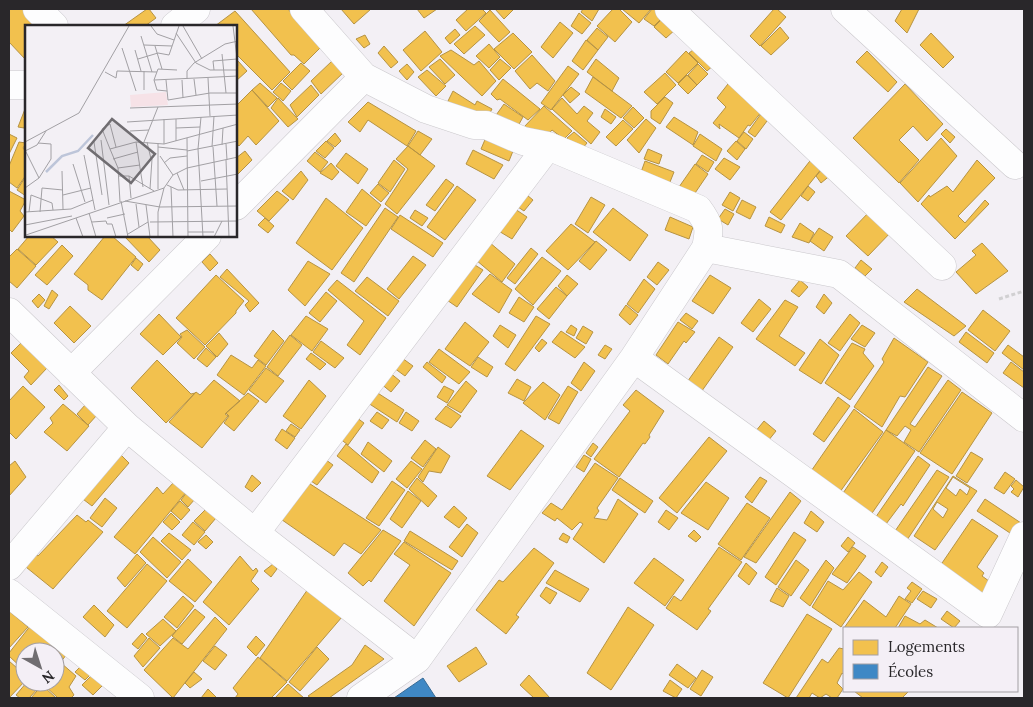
<svg xmlns="http://www.w3.org/2000/svg" width="1033" height="707" font-family="Lora,serif">
	<rect width="100%" height="100%" fill="#f3f0f5"/>
	<path fill="#f2c14e" stroke="#b69343" fill-rule="evenodd" d="M9,9H23L40,26H26V60L9,42Z
		M147,9H149L156,18L145,26H123Z
		M251,9H288L320,48L304,64L294,55H291Z
		M341,9H371L354,24Z
		M417,9H437L424,18Z
		M468,9H482L486,13L466,31L456,20Z
		M495,9H514L504,19Z
		M583,9H599L592,21L581,12Z
		M613,9H619L632,22L615,42L597,26Z
		M622,9H651L639,23Z
		M652,9H656L664,16L654,26L644,19Z
		M774,9H777L786,17L760,46L750,36Z
		M902,9H919L907,33L895,21Z
		M490,10L510,32L499,42L479,21Z
		M235,11L290,72L272,90L236,54V26H215Z
		M579,13L591,23L582,34L571,26Z
		M665,16L677,28L666,38L654,27Z
		M560,22L573,33L553,58L541,47Z
		M475,26L485,35L464,54L454,44Z
		M780,27L789,38L771,55L761,46Z
		M597,28L608,37L598,50L587,40Z
		M455,29L460,35L450,44L445,38Z
		M425,31L442,52L421,71L403,50Z
		M513,33L532,52L514,69L494,49Z
		M931,33L954,57L943,68L920,45Z
		M365,35L370,44L364,48L356,39Z
		M586,40L598,50L583,70L572,61Z
		M489,44L500,57L489,68L476,56Z
		M384,46L398,62L391,68L378,53Z
		M697,47L715,64L707,71L689,53Z
		M451,50L474,65L479,61L496,81L482,96L440,56Z
		M686,51L698,63L678,83L666,72Z
		M867,51L897,82L888,92L856,62Z
		M532,55L555,81L548,91L537,83L530,89L515,71Z
		M440,59L455,75L445,84L429,67Z
		M500,59L511,68L499,80L490,70Z
		M596,59L619,78L612,91L587,72Z
		M238,61L247,71L236,81V63Z
		M332,61L344,72L321,94L311,81Z
		M301,63L310,71L292,90L283,81Z
		M407,64L414,72L407,80L399,71Z
		M698,64L708,74L697,85L688,75Z
		M568,66L579,74L551,110L541,103Z
		M427,70L446,86L436,96L418,77Z
		M665,73L676,85L657,104L644,92Z
		M687,75L697,85L688,94L678,84Z
		M735,75L766,106L750,126L748,125L739,138L719,124L720,129L713,123L726,107L717,98Z
		M593,77L632,106L621,118L585,92Z
		M503,79L540,109L528,120L500,99L497,100L491,94Z
		M260,83L277,98L268,107L252,90Z
		M281,83L291,91L283,101L273,92Z
		M905,84L943,124L927,141L913,126L899,140L919,160L899,183L853,138Z
		M311,85L319,95L297,117L290,105Z
		M571,87L580,94L570,103L563,95Z
		M252,90L279,121L256,145L248,136L239,146L236,143V106Z
		M453,91L475,105L477,101L492,109L485,122L446,105Z
		M665,97L673,103L660,124L651,118V111Z
		M278,98L298,119L288,127L271,108Z
		M562,98L577,114L584,106L593,113L587,121L600,132L591,144L552,109Z
		M368,102L416,131L407,146L368,120L360,132L348,122Z
		M504,104L523,117L513,135L489,125Z
		M544,106L572,131L564,139L552,130L542,141L524,127Z
		M633,107L644,118L634,128L623,118Z
		M25,109L26,123L24,128L18,127Z
		M605,109L616,117L611,124L601,117Z
		M763,111L770,117L755,137L748,132Z
		M674,117L698,132L693,145L666,127Z
		M646,119L656,128L639,153L627,140Z
		M623,120L633,129L616,146L606,137Z
		M490,128L517,141L509,161L481,149Z
		M946,129L955,137L950,143L941,134Z
		M418,131L432,139L420,155L408,146Z
		M574,132L587,143L582,149L574,147L567,138Z
		M744,132L753,139L746,149L737,141Z
		M335,133L341,141L335,147L327,141Z
		M9,134L17,138L9,154Z
		M700,134L722,149L716,161L693,146Z
		M941,138L957,156L918,202L900,183Z
		M326,141L334,148L325,158L316,151Z
		M736,141L745,149L737,160L727,151Z
		M19,142L26,143L23,148L26,152V175L17,188L9,182V166Z
		M408,146L435,166L397,214L385,204L408,169L396,159Z
		M648,149L662,155L659,164L644,159Z
		M473,150L503,165L494,179L466,164Z
		M245,151L252,160L236,176V158Z
		M315,152L328,162L320,172L307,161Z
		M346,153L368,169L358,184L336,166Z
		M702,155L714,162L708,172L696,164Z
		M813,157L822,168L781,220L770,212Z
		M724,158L740,167L730,180L715,169Z
		M394,160L405,169L390,192L378,183Z
		M977,160L995,178L958,216L965,223L985,200L989,204L955,239L921,204L929,195L930,197L947,186L953,192Z
		M645,161L674,172L668,187L640,175Z
		M331,163L339,172L332,180L320,173Z
		M695,164L708,174L693,196L679,187Z
		M825,166L832,174L821,183L816,176Z
		M301,171L308,180L293,200L282,191Z
		M26,176V196L17,190Z
		M446,179L454,185L435,211L426,205Z
		M378,184L389,193L381,202L370,193Z
		M457,186L476,200L445,240L427,227Z
		M808,186L815,192L808,201L801,196Z
		M362,189L381,205L366,226L346,212Z
		M9,191L26,200L20,211L24,216L12,232L9,229Z
		M277,191L289,200L269,221L257,211Z
		M522,191L533,200L524,211L512,203Z
		M730,192L740,198L733,211L722,205Z
		M591,197L605,205L588,233L575,224Z
		M326,198L363,228L332,270L296,243Z
		M742,200L756,207L750,219L736,212Z
		M512,207L527,217L512,239L497,230Z
		M385,208L398,217L354,282L341,273Z
		M613,208L648,235L630,261L593,232Z
		M725,209L734,214L728,225L718,219Z
		M415,210L428,218L422,226L410,218Z
		M871,210L893,230L868,256L846,236Z
		M400,215L443,243L433,257L391,229Z
		M670,217L693,227L689,239L665,230Z
		M769,217L785,225L781,233L765,226Z
		M265,218L274,226L268,233L258,225Z
		M800,223L814,233L809,243L792,237Z
		M571,224L595,242L568,270L546,251Z
		M819,228L833,237L824,251L810,241Z
		M29,236H51L58,242L36,265L18,249Z
		M105,236H112L136,257L102,300L88,290V285L74,274Z
		M124,236H147L160,250L149,262Z
		M596,241L607,250L590,270L579,261Z
		M489,242L515,264L502,282L476,260Z
		M982,243L1008,271L976,294L956,272L976,255L972,251Z
		M62,245L73,256L47,285L35,275Z
		M531,248L538,254L515,284L507,278Z
		M17,249L36,266L17,288L9,281V257Z
		M210,254L218,263L210,271L202,262Z
		M413,256L426,265L399,299L387,289Z
		M542,257L561,271L533,305L515,289Z
		M136,258L143,264L138,271L131,265Z
		M861,260L872,269L865,276L855,268Z
		M308,261L330,274L305,306L288,290Z
		M470,262L483,270L457,307L444,298Z
		M658,262L669,270L657,285L647,277Z
		M227,269L259,303L250,312L245,305L249,301L220,277Z
		M490,274L512,290L499,313L472,294Z
		M216,275L244,301L236,311V313L205,345L176,318Z
		M567,275L578,284L567,296L558,286Z
		M710,275L731,288L713,314L692,301Z
		M367,277L399,301L388,316L355,291Z
		M644,279L655,289L638,313L627,304Z
		M337,280L386,318L360,355L347,345L364,321L328,290Z
		M800,280L808,287L799,297L791,291Z
		M556,287L567,296L549,319L537,309Z
		M917,289L966,326L954,336L904,302Z
		M52,290L58,295L49,309L44,306Z
		M326,292L337,301L320,322L309,313Z
		M39,294L45,300L38,308L32,301Z
		M824,294L832,303L824,314L816,307Z
		M519,297L534,307L524,322L509,313Z
		M759,299L771,309L753,332L741,323Z
		M785,300L798,307L779,336L805,353L795,366L756,339Z
		M626,305L638,315L630,325L619,315Z
		M70,306L91,326L74,343L54,323Z
		M983,310L1010,331L995,351L968,330Z
		M686,313L698,321L692,329L680,320Z
		M159,314L181,337L163,355L140,334Z
		M850,314L860,323L840,351L828,343Z
		M306,316L328,329L312,351L291,335Z
		M536,316L550,324L515,371L505,364Z
		M465,322L489,342L470,366L445,349Z
		M678,322L695,332L686,343L684,341L668,364L656,355Z
		M500,325L516,335L508,348L493,336Z
		M571,325L577,329L574,336L566,332Z
		M862,325L875,333L865,347L851,339Z
		M583,326L593,332L586,344L576,338Z
		M187,330L205,347L194,359L177,343L182,337L180,334Z
		M273,330L284,341L266,365L254,356Z
		M561,331L585,347L575,358L552,342Z
		M966,332L994,353L987,363L959,342Z
		M219,333L228,344L217,357L206,346Z
		M290,335L302,345L278,376L267,367Z
		M719,337L733,347L699,395L685,385Z
		M894,338L928,362L905,397L900,396L882,427L854,407L884,362L882,359Z
		M542,339L547,343L539,352L535,348Z
		M820,339L839,355L821,384L799,370Z
		M321,341L344,358L335,368L313,352Z
		M21,343L47,368L31,385L24,377L29,371L11,353Z
		M852,343L865,349L863,353L874,366L850,400L825,383Z
		M605,345L612,349L605,359L598,355Z
		M1008,345L1024,357V370L1002,353Z
		M206,348L216,357L207,367L197,359Z
		M439,349L470,372L459,384L429,362Z
		M311,353L326,364L320,370L306,359Z
		M231,355L252,368L258,360L266,366L244,395L217,375Z
		M478,357L493,367L487,377L471,367Z
		M402,358L413,366L405,376L394,368Z
		M157,360L191,394L195,393L166,423L131,388Z
		M427,362L446,377L442,383L423,367Z
		M584,362L595,371L581,391L571,383Z
		M1011,362L1024,372V388L1003,373Z
		M928,367L942,376L910,424L915,427L948,380L961,390L919,452L904,442L911,430L905,426L897,436L886,430Z
		M266,368L284,381L266,403L249,390Z
		M389,372L400,381L391,392L380,383Z
		M517,379L531,387L524,401L508,393Z
		M214,380L240,401L225,414L228,416L202,448L169,422L196,392L200,395Z
		M309,380L326,396L301,429L283,416Z
		M466,381L477,391L461,413L447,405Z
		M543,382L560,395L545,420L523,403Z
		M59,385L68,396L64,400L54,390Z
		M23,386L45,407L16,439L9,432V401Z
		M444,386L454,391L447,403L437,397Z
		M568,386L578,392L559,424L548,418Z
		M373,390L404,410L397,422L365,401Z
		M636,390L664,411L649,435L650,437L645,444L643,443L619,477L594,459L630,411L623,405Z
		M962,392L992,413L952,474L920,453Z
		M248,393L259,401L234,431L224,423L229,416L226,413Z
		M838,397L850,406L824,442L813,434Z
		M63,404L89,426L67,451L44,432L53,423L50,418Z
		M86,404L97,415L88,425L77,414Z
		M446,406L461,416L451,428L435,419Z
		M854,409L883,432L837,496L807,477Z
		M377,412L389,420L382,429L370,421Z
		M406,412L419,421L412,431L399,423Z
		M353,415L364,423L348,445L338,437Z
		M764,421L776,431L768,441L755,432Z
		M291,424L300,430L295,437L286,431Z
		M282,429L295,438L287,449L275,440Z
		M521,430L544,446L510,490L487,476Z
		M886,430L915,451L868,519L839,499Z
		M709,437L727,451L677,513L659,498Z
		M425,440L436,449L423,467L411,458Z
		M368,442L392,461L384,472L361,454Z
		M593,443L598,447L591,457L586,453Z
		M346,444L379,472L372,483L337,456Z
		M438,447L450,456L441,473L429,471L423,482L418,477Z
		M118,452L129,463L92,506L79,496Z
		M971,452L983,459L967,483L956,476Z
		M584,455L591,459L584,472L576,467Z
		M918,456L930,465L903,506L901,504L883,528L873,521Z
		M322,457L333,465L317,485L308,479Z
		M15,461L26,477L9,496V466Z
		M411,461L422,469L407,488L396,479Z
		M595,463L618,478L597,508L599,511L594,518L607,520L618,499L638,514L604,563L573,539L583,524L580,522L572,530L557,518L555,521L542,513L551,503L562,510Z
		M937,470L949,477L905,543L893,534Z
		M1005,472L1015,479L1004,494L994,488Z
		M252,475L261,483L252,492L245,487Z
		M953,476L977,491L935,550L914,536ZM953,477L970,488L967,495L960,489L956,496L946,488ZM937,502L948,509L943,518L933,509Z
		M760,477L767,481L752,503L745,497Z
		M417,478L437,496L428,507L409,489Z
		M620,478L653,501L645,513L612,490Z
		M304,480L381,530L361,554L344,543L334,556L275,515Z
		M1016,480L1024,487L1018,497L1011,492L1014,489L1011,486Z
		M392,481L405,490L379,526L366,518Z
		M174,482L187,491L135,554L114,537L157,487L163,494Z
		M706,482L729,498L708,530L681,513Z
		M408,491L421,501L402,528L390,519Z
		M187,492L195,499L188,507L181,500Z
		M790,492L801,501L756,563L744,557Z
		M105,498L117,508L102,527L90,518Z
		M985,499L1021,523L1013,535L977,511Z
		M180,501L190,510L181,520L171,511Z
		M747,503L770,518L741,560L718,544Z
		M454,506L467,518L459,528L444,517Z
		M206,509L216,518L205,531L194,521Z
		M666,510L678,518L669,530L658,522Z
		M811,511L824,522L817,532L804,523Z
		M171,513L180,522L172,530L163,522Z
		M77,515L86,522L88,520L103,532L53,589L21,563L32,552L38,556Z
		M972,519L998,536L977,567L984,573L982,576L993,584L987,598L940,566Z
		M193,522L205,532L194,545L182,535Z
		M467,524L478,533L462,557L449,547Z
		M383,530L401,541L371,582L369,580L363,586L348,573Z
		M694,530L701,537L696,542L688,536Z
		M410,531L458,561L452,570L404,541Z
		M794,532L806,540L776,585L765,577Z
		M169,533L191,550L182,560L161,541Z
		M563,533L570,537L567,543L559,539Z
		M206,535L213,542L206,549L198,542Z
		M153,537L181,562L167,578L140,552Z
		M848,537L855,543L848,552L841,546Z
		M404,542L451,573L414,626L384,601L410,565L394,554Z
		M719,547L742,562L708,609L711,611L697,630L666,608L674,596L681,601Z
		M853,547L866,556L847,583L832,574Z
		M534,548L554,563L516,615L519,617L506,634L476,610L499,580L503,582Z
		M137,554L146,563L125,587L117,578Z
		M240,556L253,571L256,568L258,571L251,581L259,589L229,625L203,602Z
		M654,558L684,580L665,606L634,583Z
		M188,559L212,582L195,602L169,581Z
		M796,560L809,570L791,596L778,587Z
		M826,560L834,568L810,606L800,598Z
		M882,562L888,567L881,577L875,572Z
		M746,563L757,573L749,585L738,576Z
		M147,564L167,581L127,628L107,611Z
		M273,564L277,569L271,577L264,571Z
		M555,570L589,589L580,602L546,583Z
		M859,572L872,582L841,627L812,607L828,581L843,590Z
		M912,582L922,589L912,603L905,599L911,591L907,588Z
		M546,587L557,593L550,604L540,596Z
		M777,588L789,596L783,607L770,601Z
		M308,589L342,617L287,681L260,658Z
		M923,591L937,599L931,608L917,599Z
		M183,596L194,606L177,628L164,617Z
		M899,596L911,604L895,628H844L864,600L886,617Z
		M94,605L114,625L105,637L83,617Z
		M628,607L654,625L611,690L587,673Z
		M195,609L205,617L182,644L172,636Z
		M9,611L28,627L9,648Z
		M947,611L960,621L954,628L941,619Z
		M807,614L832,629L788,698L763,683Z
		M905,616L920,624L925,620L938,628H898Z
		M215,617L227,629L173,698L144,670L173,638L188,649Z
		M163,619L176,631L160,646L146,634Z
		M31,625L52,643L44,652H25V671L9,656V653Z
		M142,633L147,638L138,649L132,644Z
		M256,636L265,645L256,656L247,647Z
		M149,638L160,648L143,667L134,656Z
		M53,644L67,654L55,669V652H47Z
		M365,645L384,659L329,698H311L308,696L352,665Z
		M215,646L227,655L215,670L203,661Z
		M317,647L329,659L300,691L289,682Z
		M476,647L487,664L459,682L447,666Z
		M839,648L844,649V675L842,673L837,683L843,689L837,698H832L826,694L820,698L812,693L809,698H796L822,659L828,663Z
		M258,657L287,682L271,698H235L238,694L233,688Z
		M9,661L25,675V681L9,698Z
		M61,663L76,676L69,687L74,695L71,698H58L44,685L46,682H55V671Z
		M677,664L696,678L688,688L669,675Z
		M81,666L90,675L85,680L75,672Z
		M702,670L713,677L701,696L690,689Z
		M194,672L202,679L190,688L185,683Z
		M92,675L103,685L93,695L82,685Z
		M529,675L550,698H534L520,685Z
		M670,680L682,689L676,698L663,691Z
		M27,682H37L41,685L29,698H20L16,695Z
		M288,684L304,698H275Z
		M42,685L56,698H31Z
		M208,689L217,698H201Z
		M854,691H909L902,698H863Z"/>
	<path fill="#3f88c5" stroke="#386b96" d="M423,678L436,698H394Z"/>
	<g fill="none" stroke-linecap="round" stroke-linejoin="round">
		<g stroke="#cac8cc" stroke-width="29">
			<path id="minor" d="M37,9L54,26
				M304,9L364,77L426,109L474,125H486L523,141L548,146L698,209C710,225 710,229 706,248L634,358L417,659L361,698
				M669,9L942,266
				M845,9L1015,165
				M175,26L196,9
				M9,85H26
				M236,206L364,77
				M706,248L839,274L1024,418
				M9,312L127,427L255,533L417,659
				M634,358L988,614L1024,536
				M71,373L207,236
				M255,533L548,146
				M9,566L127,427
				M9,593L140,698"/>
		</g>
		<path stroke="#d1d0d2" stroke-width="3" stroke-dasharray="4 2.5" stroke-linecap="butt" d="M999,299L1024,291"/>
		<use href="#minor" stroke="#fdfdfe" stroke-width="28"/>
	</g>
	<g transform="translate(25 25)">
		<rect width="212" height="212" fill="#f3f0f5"/>
		<path d="M141,67L143,80L106,82L105,70Z" fill="#f6e2e7"/>
		<path fill="none" stroke="#bdc5d9" stroke-width="2.5" d="M21,147L37,131L53,126L68,110"/>
		<path fill="none" stroke="#a2a0a4" stroke-width="1" d="M126,1L132,9L149,15M158,1L177,34M208,1L213,41M151,8L171,38L185,45H213M116,11L127,47M119,20L147,21M130,21L137,44M97,23L111,66M110,25L116,46M197,29L201,68M113,34L133,28L144,30L154,1M189,45L188,36L212,34M80,47L91,53L92,46L132,47M183,53L185,91M162,54V46L169,38L200,19L213,16M169,54L171,70M129,55L213,51M141,55L143,75L185,68H213M157,55L158,73M119,65V46M142,66L132,65L129,55L133,44L152,45M105,83L213,79M176,92L173,124L178,212M139,94V119M102,97L213,90M151,103L175,102M105,106L124,105M162,113L163,212M76,115L84,180M151,116V94M0,117L54,88L104,1M69,117L77,170M111,117L118,162M119,117L133,82M122,117L126,134M133,118V164M201,119L202,135M197,120L198,103M133,122L162,125M187,122L189,91M188,122L192,181M85,124L77,104L85,99L91,122M0,125L14,153M0,126L12,120L21,106M162,126L213,116M59,130L70,185M135,131L148,150M88,134L113,127M201,135L204,212M139,138L145,133L162,131M48,139L60,177M93,143L115,140M37,146L38,184M152,148L159,165M94,151H104L129,166M104,151L106,173M176,156L213,149M142,160L153,165L202,164M146,162L148,212M0,163L14,153L26,134V119L13,118M125,164L127,134M38,170L66,163M96,176L103,212M100,176L135,182L213,181M95,177L93,143L85,124L111,117L139,119L213,99M111,179L114,202M121,180L125,212M0,187L46,184L68,175M4,187L6,170L27,178L28,185M15,187L17,163L38,165M64,188L71,212M51,193L58,212M82,193L100,189M67,197L81,196L82,199H87L91,212M125,197L213,196M0,200L47,191M163,207H189M103,209L123,197M1,210L139,163L148,150L162,143L213,132M133,212V187L139,163M189,212L197,196"/>
		<path fill="#706d71" fill-opacity="0.15" stroke="#706d71" stroke-width="2.5" d="M87,94L130,129L106,158L63,123Z"/>
		<rect width="212" height="212" fill="none" stroke="#29272a" stroke-width="2.5"/>
	</g>
	<rect width="1033" height="707" fill="none" stroke="#29272a" stroke-width="20"/>
	<rect x="843" y="627" width="175" height="65" fill="#f4eff6" stroke="#a39fa4"/>
	<rect x="853" y="640" width="25" height="15" fill="#f2c14e" stroke="#a39fa4"/>
	<text x="888" y="652" font-size="15" fill="#29272a">Logements</text>
	<rect x="853" y="664" width="25" height="15" fill="#3f88c5" stroke="#a39fa4"/>
	<text x="888" y="677" font-size="15" fill="#29272a">Écoles</text>
	<g transform="translate(40 667) rotate(141)"><circle r="24" fill="#f4eff6" stroke="#a39fa4"/>
	<path d="M0-4L9 19L0 12L-9 19Z" fill="#706d71"/>
	<text y="-8" font-size="14" font-weight="bold" text-anchor="middle" fill="#29272a">N</text>
	</g>
</svg>
